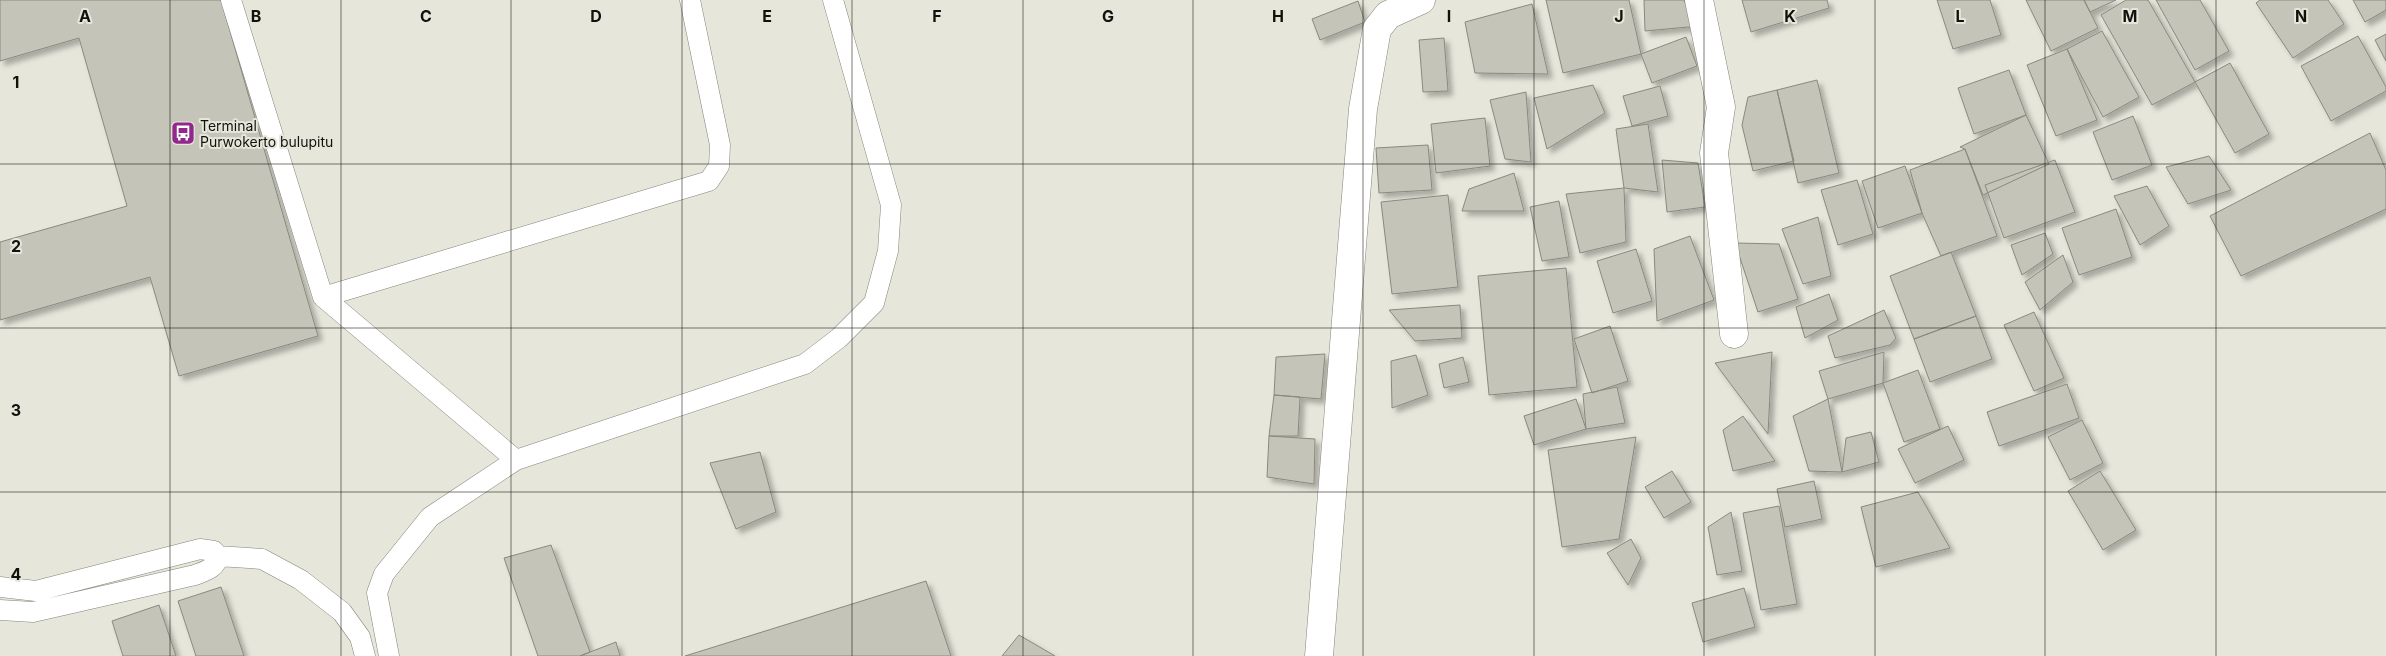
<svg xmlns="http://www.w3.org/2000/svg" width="2386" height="656" font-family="Inter,sans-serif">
	<defs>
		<filter id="shadow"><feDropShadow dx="4.5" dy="4.5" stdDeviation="2.5" flood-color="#0004"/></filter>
	</defs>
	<rect width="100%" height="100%" fill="#e6e6db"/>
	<path fill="#c4c4b9" stroke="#898a7f" filter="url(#shadow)" d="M0,0H221L318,336L179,376L150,277L0,320V242L127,206L79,38L0,61Z
		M1546,0H1629L1641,54L1563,73Z
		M1644,0H1684L1696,30L1688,27L1645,31Z
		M1742,0H1827L1829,8L1751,32Z
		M1937,0H1990L2001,35L1953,49Z
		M2026,0H2084L2098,28L2051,51Z
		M2084,0H2116L2090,12Z
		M2126,0H2148L2195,82L2152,105L2101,15Z
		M2156,0H2200L2229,51L2195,70Z
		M2260,0H2328L2344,24L2293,58L2256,3Z
		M2353,0H2386V10L2365,22Z
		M1358,1L1365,22L1320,40L1312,19Z
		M1532,4L1548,74L1475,73L1465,22Z
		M2102,31L2139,97L2103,117L2067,49Z
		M2386,34V61L2375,40Z
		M2358,36L2386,87V91L2331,121L2301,66Z
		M1686,37L1697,66L1652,83L1641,54Z
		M1444,38L1448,91L1423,92L1419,40Z
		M2067,49L2097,120L2056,136L2027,65Z
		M2230,63L2269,134L2235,153L2195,82Z
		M2009,70L2026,115L1974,134L1958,88Z
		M1817,80L1839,173L1798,183L1777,90Z
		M1593,85L1605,113L1547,149L1534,98Z
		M1660,86L1668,116L1632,126L1623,96Z
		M1777,90L1794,161L1753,171L1742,125L1748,97Z
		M1526,92L1531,162L1505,159L1490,100Z
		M2026,115L2049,164L1983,195L1965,149L1960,147Z
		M2133,116L2152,165L2112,180L2093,132Z
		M1485,118L1490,166L1436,173L1431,124Z
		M1648,124L1658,192L1624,188L1616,129Z
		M2370,133L2386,170V209L2241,276L2210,216Z
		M1428,145L1432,190L1379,193L1376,148Z
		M1965,149L1997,236L1941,256L1922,213L1910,170Z
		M2209,156L2231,190L2188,204L2166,167Z
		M1662,160L1698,163L1705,207L1667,212Z
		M2055,160L2075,212L2004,238L1985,185Z
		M1905,166L1922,213L1878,228L1862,181Z
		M1514,173L1524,211H1462L1469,189Z
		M1857,180L1873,234L1838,245L1821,190Z
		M2147,186L2169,226L2140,245L2114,196Z
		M1624,188L1626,242L1580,253L1566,194Z
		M1448,195L1458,287L1392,294L1381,202Z
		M1559,201L1569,257L1542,261L1530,207Z
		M2116,209L2132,257L2079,275L2062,228Z
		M1818,217L1831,276L1803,284L1782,229Z
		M2045,233L2053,254L2022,275L2011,245Z
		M1690,236L1714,300L1657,321L1654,249Z
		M1735,243L1779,244L1798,299L1758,312Z
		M1636,249L1652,301L1613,313L1597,261Z
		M1951,252L1976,316L1914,339L1890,276Z
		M2063,255L2073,282L2040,310L2025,282Z
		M1566,268L1577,387L1489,395L1478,276Z
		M1829,294L1838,320L1805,338L1796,307Z
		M1460,305L1462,338L1415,341L1389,310Z
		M1884,310L1896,338L1890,345L1835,358L1828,336Z
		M2034,312L2064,378L2034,391L2004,325Z
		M1976,316L1992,359L1930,382L1914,339Z
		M1610,326L1628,381L1592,393L1574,339Z
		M1772,352L1768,434L1715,363Z
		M1884,352L1883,383L1828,399L1819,371Z
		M1325,354L1321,399L1274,395L1276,357Z
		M1416,355L1428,395L1392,408L1391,361Z
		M1463,357L1469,382L1444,388L1439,364Z
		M1918,370L1940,429L1904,442L1883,383Z
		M2067,384L2079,418L1999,446L1987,412Z
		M1617,387L1625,423L1586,429L1583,394Z
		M1274,395L1300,397L1298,436H1269Z
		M1576,399L1586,429L1534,445L1524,416Z
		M1828,399L1842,472L1809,471L1793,416Z
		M1743,416L1775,461L1733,471L1723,430Z
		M2082,420L2103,463L2070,480L2048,437Z
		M1948,426L1964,460L1915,483L1898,449Z
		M1871,432L1879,462L1842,472L1846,438Z
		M1269,436L1315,439L1314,484L1267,477Z
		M1636,437L1619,539L1562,547L1548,450Z
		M760,452L776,512L736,529L710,463Z
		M1672,471L1691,502L1664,518L1645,487Z
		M2100,471L2136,530L2103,550L2068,491Z
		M1814,481L1822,519L1785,527L1777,489Z
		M1918,492L1950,548L1876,567L1861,507Z
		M1779,506L1797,604L1761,610L1743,513Z
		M1731,512L1742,571L1717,575L1708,527Z
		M1631,539L1641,558L1628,585L1607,553Z
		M551,545L590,652L580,656H538L504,558Z
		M926,581L951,656H685Z
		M221,587L244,656H196L178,601Z
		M1744,588L1755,627L1703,642L1692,603Z
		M159,605L176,656H123L112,621Z
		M1019,635L1055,656H1002Z
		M616,642L620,656H580L590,652Z"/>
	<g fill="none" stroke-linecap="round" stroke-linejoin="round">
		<g stroke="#84857a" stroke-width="21">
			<path id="lane" d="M231,0L323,297L709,181L719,166L720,145L690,0
				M323,297L516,460
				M0,587L36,591L200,549L214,551L218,556L262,559L301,580L342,612L360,637L365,656
				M0,610L33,612L195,575C205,571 217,568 218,556
				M389,656L377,593L384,574L430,517L516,460L805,364L839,338L874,303L888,251L891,205L833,0"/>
		</g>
		<g stroke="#84857a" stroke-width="29">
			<path id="street" d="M1699,0L1721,107L1714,153L1734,334
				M1319,656L1363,109L1377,29L1388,15L1421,0"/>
		</g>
		<use href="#lane" stroke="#fff" stroke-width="20"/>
		<use href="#street" stroke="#fff" stroke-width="28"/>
	</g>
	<path fill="none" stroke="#11110d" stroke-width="1" stroke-opacity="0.55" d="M170,0V656M341,0V656M511,0V656M682,0V656M852,0V656M1023,0V656M1193,0V656M1363,0V656M1534,0V656M1704,0V656M1875,0V656M2045,0V656M2216,0V656M0,164H2386M0,328H2386M0,492H2386"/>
	<defs>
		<g id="bus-square" transform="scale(1.25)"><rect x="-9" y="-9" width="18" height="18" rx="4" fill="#92288b" stroke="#e6e6db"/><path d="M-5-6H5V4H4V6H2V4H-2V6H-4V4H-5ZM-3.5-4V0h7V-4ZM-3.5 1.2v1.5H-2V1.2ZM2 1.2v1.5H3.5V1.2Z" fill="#fff"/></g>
	</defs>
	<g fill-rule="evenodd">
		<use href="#bus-square" x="183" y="133"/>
	</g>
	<g text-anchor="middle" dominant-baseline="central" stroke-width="4" stroke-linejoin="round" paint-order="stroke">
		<g font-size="14" fill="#11110d" stroke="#e6e6db" text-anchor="start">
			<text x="200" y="125">Terminal<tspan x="200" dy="16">Purwokerto bulupitu</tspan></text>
		</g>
	</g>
	<g font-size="16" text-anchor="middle" font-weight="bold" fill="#11110d" stroke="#e6e6db" stroke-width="4" stroke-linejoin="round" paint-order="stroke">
		<text x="85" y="22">A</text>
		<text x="256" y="22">B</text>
		<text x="426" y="22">C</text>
		<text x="596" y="22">D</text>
		<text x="767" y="22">E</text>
		<text x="937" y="22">F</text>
		<text x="1108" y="22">G</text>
		<text x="1278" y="22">H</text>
		<text x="1449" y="22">I</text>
		<text x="1619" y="22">J</text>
		<text x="1790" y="22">K</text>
		<text x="1960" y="22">L</text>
		<text x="2130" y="22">M</text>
		<text x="2301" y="22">N</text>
		<text x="16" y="88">1</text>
		<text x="16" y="252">2</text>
		<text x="16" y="416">3</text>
		<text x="16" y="580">4</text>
	</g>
</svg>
